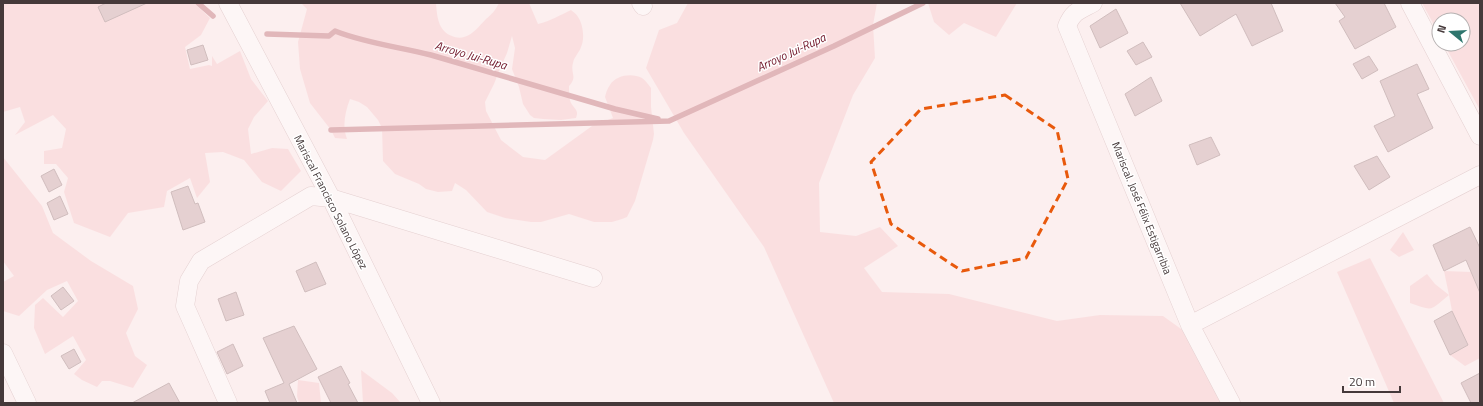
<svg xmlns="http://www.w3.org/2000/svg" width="1483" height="406" font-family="'Titillium Web',sans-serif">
	<rect width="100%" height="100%" fill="#fcefef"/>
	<path fill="#f9cdcf" d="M3,3H194L210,18L201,35L185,47L190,69L209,65L212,66V56L217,64L240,51L251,79L268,101L254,117L248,129L251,154L272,148L288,149L301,171L281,191L262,182L244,160L223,152L205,153L210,182L197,198L190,178L167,191L164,207L128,213L110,237L74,223L64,192L68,178L56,164H44V151L62,148L66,129L53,115L15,135L25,122L20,107L3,112Z
		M301,3H436C437,16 438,31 452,36C456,38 461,38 464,37C474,34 479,26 486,19C492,14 495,11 499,3H529L538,24C551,21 560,15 571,10C573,12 577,14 578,17C583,24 585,39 581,47C579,53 574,57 573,63C570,73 578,77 569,86C569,91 569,99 571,103C575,110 579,110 576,118L561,120L543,119L534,118L530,115L523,104L519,87L512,69L515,48L512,36L507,53L499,71L494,84L485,102L486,111L501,140L523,157L545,160L592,126L613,118L605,97C606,93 607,89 610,85C616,75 632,73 642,78C646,81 648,84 651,88V107L654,134L653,140L635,201L627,217L622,219L612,222H594L569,214L541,222H531L505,218L487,212L466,190L455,183L452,191L438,192L426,189L419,184L395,174L383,161L382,128L378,120L367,107L359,102L350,99C345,112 342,126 347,139L335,138L331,130L310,103L300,69L298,42L307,9Z
		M688,3H877L873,25L875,58L853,95L819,183L820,232L856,236L880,227L898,246L864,268L882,292L949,294L1057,321L1100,315L1163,316L1209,349L1240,403H834L764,247L684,133L646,68L659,30L677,23Z
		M928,3H1017L996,37L964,23L949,35L934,22Z
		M1422,3H1480V110L1444,44H1463V20H1439V34Z
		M3,157L42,206L53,233L91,261L133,286L138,309L126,333L135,356L147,365L133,388L110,381H102L97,387L82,380L74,374L86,360L73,336L45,354L34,328L35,305L43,298L63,317L78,301L67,281L47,290L19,316L3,311V282L14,276L3,261Z
		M1403,232L1414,250L1399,257L1390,250Z
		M1370,258L1444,403H1394L1337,272Z
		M1444,271L1471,272L1480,293V358L1465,366L1450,355L1468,345L1452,311L1449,295C1430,310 1435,312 1410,303V286L1427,274L1435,284L1449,295Z
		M361,370L392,393L401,403H363Z
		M298,380L319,383L321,403H299L297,396Z"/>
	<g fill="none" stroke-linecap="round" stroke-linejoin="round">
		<path stroke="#c0747b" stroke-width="5.5" d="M198,3L213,16
			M267,34L329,36L335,31C365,43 399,47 431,55L615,109L658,119
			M331,130L669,121L834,46L923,3"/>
	</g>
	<path fill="#c9acad" stroke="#9c8182" d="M106,3H147L105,22L98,7Z
		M1180,3H1271L1283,31L1252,46L1236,14L1200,36Z
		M1335,3H1384L1396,27L1355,49L1339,21L1345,17Z
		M1116,9L1128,33L1100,48L1090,26Z
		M1143,42L1152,57L1136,65L1127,51Z
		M203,45L208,60L191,65L187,50Z
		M1369,56L1378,70L1362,79L1353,64Z
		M1417,64L1429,89L1417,94L1433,128L1388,152L1374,126L1395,116L1380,81Z
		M1151,77L1162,101L1135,116L1125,94Z
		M1211,137L1220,155L1197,165L1189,145Z
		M1377,156L1390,177L1369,190L1354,166Z
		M54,169L62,185L49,192L41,176Z
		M188,186L195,204L198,203L205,222L183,230L171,192Z
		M60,196L68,214L54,220L47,203Z
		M1470,227L1480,248V293L1466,260L1444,271L1433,245Z
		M316,262L326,284L305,292L296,271Z
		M63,287L74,301L61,310L51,296Z
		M236,292L244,315L226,321L218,299Z
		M1452,311L1468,345L1450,355L1434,321Z
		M294,326L317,369L289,384L297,403H270L265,391L284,383L263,338Z
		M233,344L243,366L227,374L217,352Z
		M74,349L81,362L69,369L61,356Z
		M341,366L350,383L348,384L358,403H331L318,377Z
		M1480,373V403H1471L1461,383Z
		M169,383L180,403H132Z"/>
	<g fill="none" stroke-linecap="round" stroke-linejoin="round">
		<g stroke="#caadae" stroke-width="19">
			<path id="street" d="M228,3L331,198L431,403
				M641,3L643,6
				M1093,3C1080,10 1073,11 1067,26L1190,325L1231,403
				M1410,3L1480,136
				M1190,325L1480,175
				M3,353L27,403
				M228,403L185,306L189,281L201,261L311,196L331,198L593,278"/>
		</g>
		<use href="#street" stroke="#fff" stroke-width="18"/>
	</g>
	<path d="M0 0H1483V406H0ZM1005,95L1057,130L1068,179L1026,258L962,271L891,224L871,162L921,109Z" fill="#fcefef" fill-opacity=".55" fill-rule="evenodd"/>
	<path fill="none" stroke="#e8590c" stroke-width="3" stroke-dasharray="8 5" stroke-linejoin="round" d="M1005,95L1057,130L1068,179L1026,258L962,271L891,224L871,162L921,109Z"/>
	<g text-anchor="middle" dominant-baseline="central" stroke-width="3" stroke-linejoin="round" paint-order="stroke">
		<g font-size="11" fill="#45393a" stroke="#fff">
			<text transform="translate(331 202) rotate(63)">Mariscal Francisco Solano López</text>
			<text transform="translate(1142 208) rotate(68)">Mariscal. José Félix Estigarribia</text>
		</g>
		<g font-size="12" font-style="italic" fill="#6f1427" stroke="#fff">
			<text transform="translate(791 52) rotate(-25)">Arroyo Jui-Rupa</text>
			<text transform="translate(471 55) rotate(16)">Arroyo Jui-Rupa</text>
		</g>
	</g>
	<rect width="1483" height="406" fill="none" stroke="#45393a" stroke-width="8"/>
	<g transform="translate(1451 32) rotate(288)"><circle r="19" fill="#ffffff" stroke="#b5b0b0"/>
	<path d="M0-3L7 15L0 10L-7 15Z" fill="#2f766e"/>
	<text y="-6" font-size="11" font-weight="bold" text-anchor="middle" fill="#45393a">N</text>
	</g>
	<path d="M1343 386v6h57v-6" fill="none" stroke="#45393a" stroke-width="2"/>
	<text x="1349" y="386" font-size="12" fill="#45393a" stroke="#ffffff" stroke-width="3" paint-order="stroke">20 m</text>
</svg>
